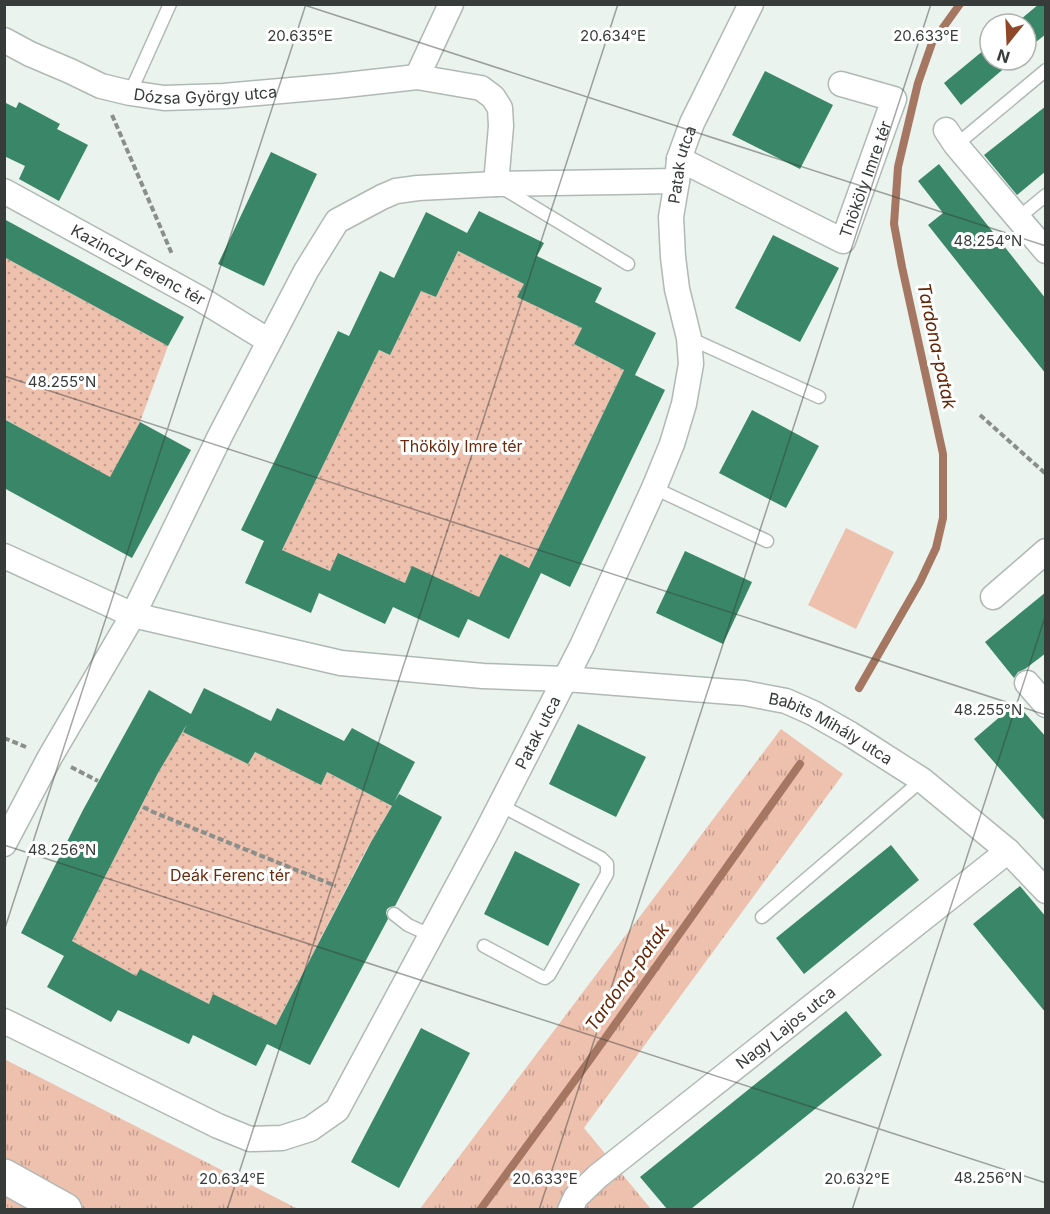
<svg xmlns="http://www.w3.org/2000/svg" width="1050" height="1214" font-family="Inter,sans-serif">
	<defs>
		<pattern id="grass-tufts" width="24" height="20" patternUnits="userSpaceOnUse" patternTransform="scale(1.5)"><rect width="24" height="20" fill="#eec0ae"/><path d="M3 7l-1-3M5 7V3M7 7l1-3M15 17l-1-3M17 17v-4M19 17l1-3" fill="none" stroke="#c29d8f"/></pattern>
		<pattern id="park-dots" width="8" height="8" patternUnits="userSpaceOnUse" patternTransform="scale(1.5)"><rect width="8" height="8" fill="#eec0ae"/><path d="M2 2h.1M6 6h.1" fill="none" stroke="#c29d8f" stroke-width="1.8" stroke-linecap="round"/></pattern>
	</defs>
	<rect width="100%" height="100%" fill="#eaf3ee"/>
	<path fill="url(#grass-tufts)" d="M781,729L843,774L584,1128L651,1209L419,1210Z
		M4,1059L298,1209H10L4,1206Z"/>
	<path fill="url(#park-dots)" d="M458,251L524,284L518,297L582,328L574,344L624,370L529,568L500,554L479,597L413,567L405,583L339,553L330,571L282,550L379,350L390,355L421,291L436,297Z
		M4,257L168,346L140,422L110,478L5,419Z
		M182,731L248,764L255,752L321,784L327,772L392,806L365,852L276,1025L214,995L209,1004L140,969L136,976L72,941L158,773Z"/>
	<path fill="#eec0ae" d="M846,528L894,552L856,629L808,605Z"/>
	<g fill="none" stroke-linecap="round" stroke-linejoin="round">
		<path stroke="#a57762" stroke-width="8" d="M859,688L920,582L936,548L943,518V454L902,267L894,224L898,167L918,83L932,43L960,4
			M480,1210L589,1061L800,764"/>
	</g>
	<path fill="#398768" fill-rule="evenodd" d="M1039,4H1046V34L1026,50V24H1015Z
		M990,45V60H1014L961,105L944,83Z
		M765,71L833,105L800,169L732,135Z
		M4,102L16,108L19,102L60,124L57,129L88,145L59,201L19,179L25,166L4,156Z
		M1046,106V171L1017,195L984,155Z
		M271,152L317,174L264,286L218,264Z
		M939,164L1046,299V374L928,225L943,213L918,181Z
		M479,211L544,243L537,256L602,288L595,302L656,333L635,375L665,390L570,587L541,573L509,639L468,619L459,638L393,607L385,624L319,593L311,613L245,583L264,541L241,530L338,331L349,336L380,271L394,278L426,212L467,233ZM458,251L524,284L517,297L582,328L574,344L624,370L529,568L500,554L479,597L412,566L405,583L338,553L330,571L282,550L379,350L390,355L421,291L436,297Z
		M4,219L184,317L168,346L4,257Z
		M773,235L839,268L800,342L735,308Z
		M752,410L819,446L786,508L719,473Z
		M4,419L110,477L140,422L191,450L132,558L4,488Z
		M685,551L752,582L723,644L656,613Z
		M1046,592V653L1025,669L1018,672L1014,678L985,642Z
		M204,688L271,721L277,708L344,741L352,728L415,762L394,802L399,794L442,817L395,906L390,907L387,909L386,913L388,919L310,1065L267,1044L256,1066L193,1035L189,1044L118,1010L111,1022L47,987L64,956L21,933L83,810L149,690L191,714ZM187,724L183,732L248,764L255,752L321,785L327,772L392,806L371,842L276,1025L213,994L209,1004L140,969L136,976L72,941L158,773Z
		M1016,703L1046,737V822L974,739Z
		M578,724L646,757L616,817L549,784Z
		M891,845L919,880L804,974L776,938Z
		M515,851L580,884L548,946L484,914Z
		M1020,886L1046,917V1013L973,924Z
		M846,1011L882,1055L691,1209H667L640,1177Z
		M421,1028L470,1053L399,1188L351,1162Z"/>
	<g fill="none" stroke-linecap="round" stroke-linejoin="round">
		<g stroke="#b0b9b5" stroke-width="15">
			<path id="lane" d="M130,93L170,4
				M956,145L1046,70
				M501,187L628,264
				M1018,218L1046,195
				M689,338L819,397
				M654,488L767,541
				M394,914L408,925L432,936
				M762,917L922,780
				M484,946L542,977L545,978L549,975L607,874V864L601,858L500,805"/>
		</g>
		<g stroke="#b0b9b5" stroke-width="27">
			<g id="street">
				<path id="s1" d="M4,40L30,54L70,71L101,86L130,93L164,98L224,96L337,86L417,77L481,88L493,97L500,108L501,126L496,184"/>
				<path d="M417,77L451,4"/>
				<path d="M946,130L956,145L1046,251"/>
				<path id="s2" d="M679,159L843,241L894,99L841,84"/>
				<path id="s3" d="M4,191L199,298L269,341"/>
				<path id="s4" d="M4,556L133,615L341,663L483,676L566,679L744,693L786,701L813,713L850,734L922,780L1008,851L1046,891"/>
				<path d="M993,597L1046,551"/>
				<path d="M1027,683L1046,705"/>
				<path d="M4,844L50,757L133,615L221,434L306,271L337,221L382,197L396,191L418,188L496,184L677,181"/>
				<path id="s5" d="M4,1021L218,1126L250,1139L282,1138L310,1129L337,1110L486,833L582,646L654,488L672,444L684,404L691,364L689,338L677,289L673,257L671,217L677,181L679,159L692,123L751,4"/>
				<path id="s6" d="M570,1210L576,1197L598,1176L1008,851"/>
			</g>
		</g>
		<g stroke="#b0b9b5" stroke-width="36">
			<path id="primary" d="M4,1176L65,1210"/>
		</g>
		<path stroke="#898f8b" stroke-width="4" stroke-dasharray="6 3" stroke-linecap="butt" d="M112,115L172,254
			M980,415L1046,474
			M4,738L26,747
			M71,767L98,781
			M143,807L153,812L336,886"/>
		<use href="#lane" stroke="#fff" stroke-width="12"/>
		<use href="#street" stroke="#fff" stroke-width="24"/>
		<use href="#primary" stroke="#fff" stroke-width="33"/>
	</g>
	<path fill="none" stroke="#373b39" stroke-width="1.5" stroke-opacity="0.45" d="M301,4L1046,246M4,376L1046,715M4,845L1046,1183M4,931L306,4M227,1210L618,4M539,1210L931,4M852,1210L1046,614"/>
	<g text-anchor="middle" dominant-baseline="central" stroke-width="6" stroke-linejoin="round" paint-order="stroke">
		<g font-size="16" fill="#373b39" stroke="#fff">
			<text stroke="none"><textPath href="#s1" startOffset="213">Dózsa György utca</textPath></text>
			<text stroke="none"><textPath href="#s5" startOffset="1398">Patak utca</textPath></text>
			<text stroke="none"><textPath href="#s2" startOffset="249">Thököly Imre tér</textPath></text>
			<text stroke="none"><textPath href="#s3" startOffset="153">Kazinczy Ferenc tér</textPath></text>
			<text stroke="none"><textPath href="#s4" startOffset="854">Babits Mihály utca</textPath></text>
			<text stroke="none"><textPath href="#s5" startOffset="795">Patak utca</textPath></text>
			<text stroke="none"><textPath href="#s6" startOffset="284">Nagy Lajos utca</textPath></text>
		</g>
		<g font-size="16" fill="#6a2c0e" stroke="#fff">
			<text x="461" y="446">Thököly Imre tér</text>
			<text x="230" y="875">Deák Ferenc tér</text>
		</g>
		<g font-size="18" font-style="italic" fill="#632606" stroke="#fff">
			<text transform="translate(937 346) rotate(78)">Tardona-patak</text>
			<text transform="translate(627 977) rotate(-54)">Tardona-patak</text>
		</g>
	</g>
	<g font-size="15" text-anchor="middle" fill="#373b39" stroke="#fff" stroke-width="6" stroke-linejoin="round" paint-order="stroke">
		<text x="300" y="41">20.635°E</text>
		<text x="613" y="41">20.634°E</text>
		<text x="926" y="41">20.633°E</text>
		<text x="988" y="246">48.254°N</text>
		<text x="62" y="387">48.255°N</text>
		<text x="988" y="715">48.255°N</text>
		<text x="62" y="855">48.256°N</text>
		<text x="988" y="1183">48.256°N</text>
		<text x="232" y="1184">20.634°E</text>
		<text x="545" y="1184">20.633°E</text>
		<text x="857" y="1184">20.632°E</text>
	</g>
	<rect width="1050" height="1214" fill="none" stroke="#373b39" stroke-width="12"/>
	<g transform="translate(1008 42) rotate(198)"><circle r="28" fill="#ffffff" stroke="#afb1b0" stroke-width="1.5"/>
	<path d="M0-4.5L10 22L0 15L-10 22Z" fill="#904727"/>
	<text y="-9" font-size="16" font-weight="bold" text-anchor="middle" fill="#373b39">N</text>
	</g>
</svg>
